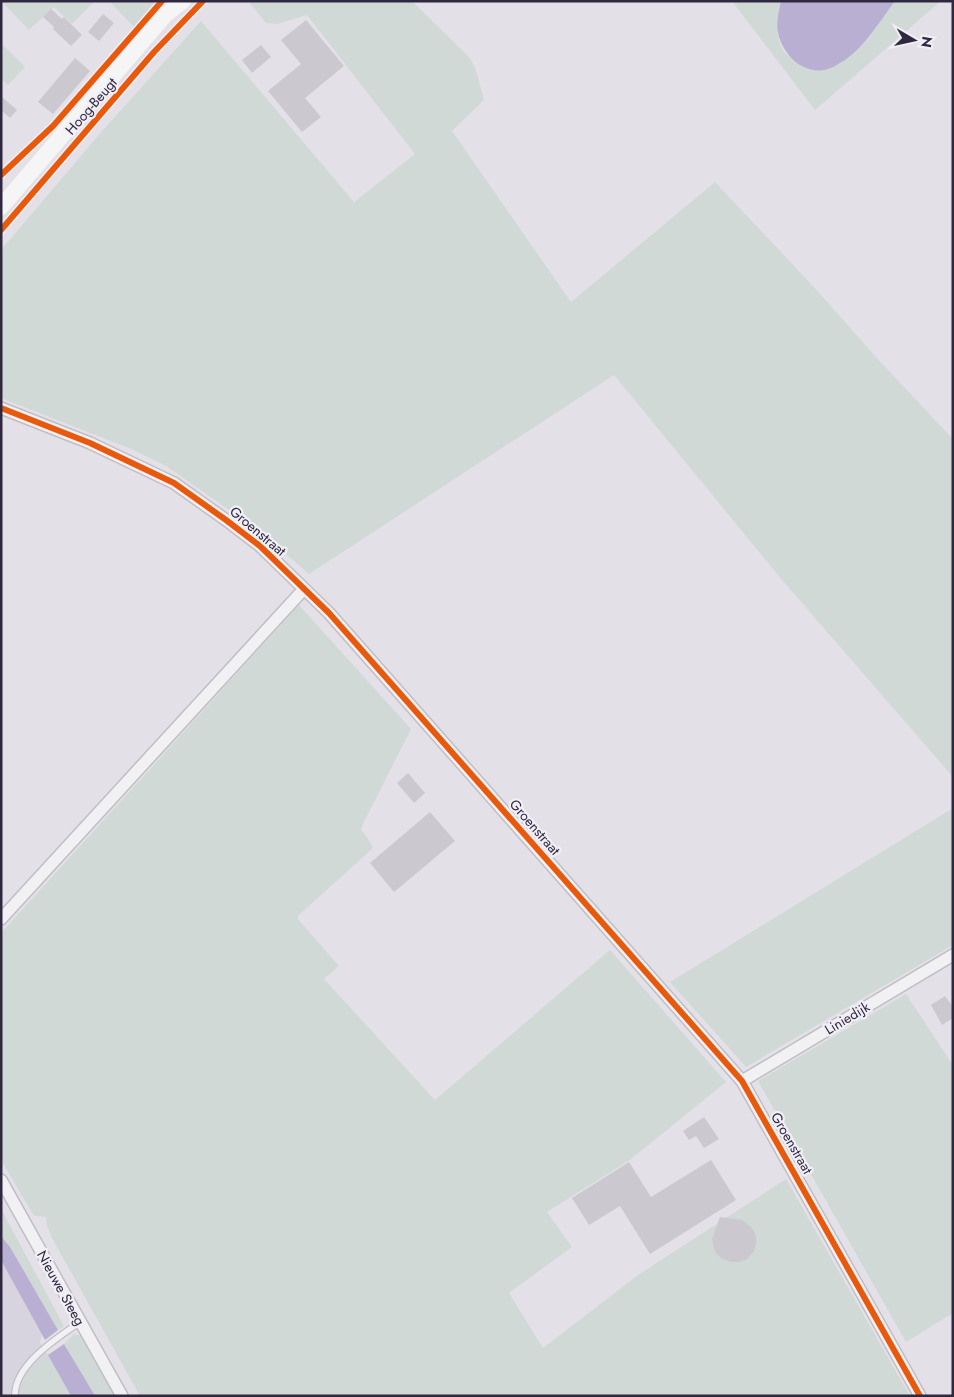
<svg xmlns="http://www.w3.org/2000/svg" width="954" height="1397" font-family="Jost,sans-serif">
	<rect width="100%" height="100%" fill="#e3e1e7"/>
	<path fill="#d8d4df" d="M1,1250L44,1325L40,1343L48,1355L62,1359L83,1396H1Z"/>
	<path fill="#d0d9d6" d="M1,1H95L72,24L54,7L29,30Z
		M109,1H160L135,28Z
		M248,1H412L470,58L476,70L484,100L452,131L571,302L715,182L814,287L875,356L953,439V777L782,580L614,375L309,574L272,542L232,512L166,466L131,449L1,398V250L103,130L201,21L354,202L415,154L307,15L277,24L266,23Z
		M732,1H781C778,17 773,46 790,57C799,63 812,66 823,70C857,59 874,29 895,1H941L815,110Z
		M1,43L25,67L8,85L1,79Z
		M299,605L411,729L362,826L361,829L372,845V849L298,916V919L339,966L324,979L435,1100L610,950L726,1082L630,1160L547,1212L572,1247L509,1293L543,1348L638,1275L786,1179L910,1396H140L52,1238L47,1226L46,1217L34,1216L1,1160V933Z
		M953,808V945L746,1067L670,982Z
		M906,994L953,1065V1313L906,1342L758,1081Z
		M1,1209L64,1326L58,1330L10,1247L1,1236Z
		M74,1334L82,1336L116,1396H95L64,1344Z
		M48,1355L71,1396H21C21,1378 34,1365 48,1355Z"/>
	<path fill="#b8afd3" d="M781,1H895C880,21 865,46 845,60C838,64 831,69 824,70C801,74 781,52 778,32C776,22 779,11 781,1Z
		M1,1236L10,1247L58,1330L45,1340L1,1260Z
		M64,1344L91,1389L95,1396H71L48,1355Z"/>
	<path fill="#cbc8cf" d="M51,9L62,19L64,17L82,35L71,46L53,29L54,27L43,17Z
		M103,14L114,23L99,41L88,32Z
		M306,20L344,66L305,98L321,117L302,132L268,91L301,64L281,40Z
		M261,45L271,57L252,73L242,60Z
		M75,58L90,71L53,114L38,102Z
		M1,96L17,110L10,118L1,110Z
		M408,773L425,793L414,803L397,783Z
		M430,812L455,841L394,892L370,863Z
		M945,996L953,1007V1018L942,1025L931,1005Z
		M704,1117L719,1139L704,1148L696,1136L689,1140L683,1131Z
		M711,1160L736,1200L650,1254L620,1206L589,1225L572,1198L629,1162L651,1197Z
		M720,1217L742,1220L752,1228L756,1236V1244L754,1251L747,1259L740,1262H731L722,1259L715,1252L712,1239Z"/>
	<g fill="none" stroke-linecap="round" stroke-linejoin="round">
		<g stroke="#c0bec4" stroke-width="8">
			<path id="lane" d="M15,1396C14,1365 57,1338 80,1322"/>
		</g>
		<g stroke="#c0bec4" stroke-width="14">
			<path id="street" d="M1,408L90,443L174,483L226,520L260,546L329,613L742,1081L920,1396
				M1,919L304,589
				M742,1081L953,955
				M1,1180L122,1396"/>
		</g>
		<use href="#lane" stroke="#f1f1f3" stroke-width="5.5"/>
		<use href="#street" stroke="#f1f1f3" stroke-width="11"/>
		<path stroke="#f5f5f6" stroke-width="16" d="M1,207L165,15L183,1"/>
		<g stroke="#f1eff6" stroke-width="9">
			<path id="cycleway" d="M1,175L53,126L162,1
				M1,230L154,52L203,1
				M1,408L90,443L174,483L226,520L260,546L329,613L742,1081L920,1396"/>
		</g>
		<use href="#cycleway" stroke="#e8590c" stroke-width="6"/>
	</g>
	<g text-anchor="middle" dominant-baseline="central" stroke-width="4.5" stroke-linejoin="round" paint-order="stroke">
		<g font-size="14" fill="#302840" stroke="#f1eff6">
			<text transform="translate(91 106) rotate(-49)">Hoog-Beugt</text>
			<text transform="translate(258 531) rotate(40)">Groenstraat</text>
			<text transform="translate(535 827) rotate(49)">Groenstraat</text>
			<text transform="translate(847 1018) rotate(-31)">Liniedijk</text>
			<text transform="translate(792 1143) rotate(60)">Groenstraat</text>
			<text transform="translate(61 1288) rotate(61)">Nieuwe Steeg</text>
		</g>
	</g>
	<rect width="954" height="1397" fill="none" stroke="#302840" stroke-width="5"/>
	<g transform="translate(914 40) rotate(99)" stroke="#f1eff6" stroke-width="4" paint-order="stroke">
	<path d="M0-4L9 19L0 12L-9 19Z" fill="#302840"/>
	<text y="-8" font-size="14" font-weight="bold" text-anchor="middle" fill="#302840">N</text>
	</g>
</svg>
